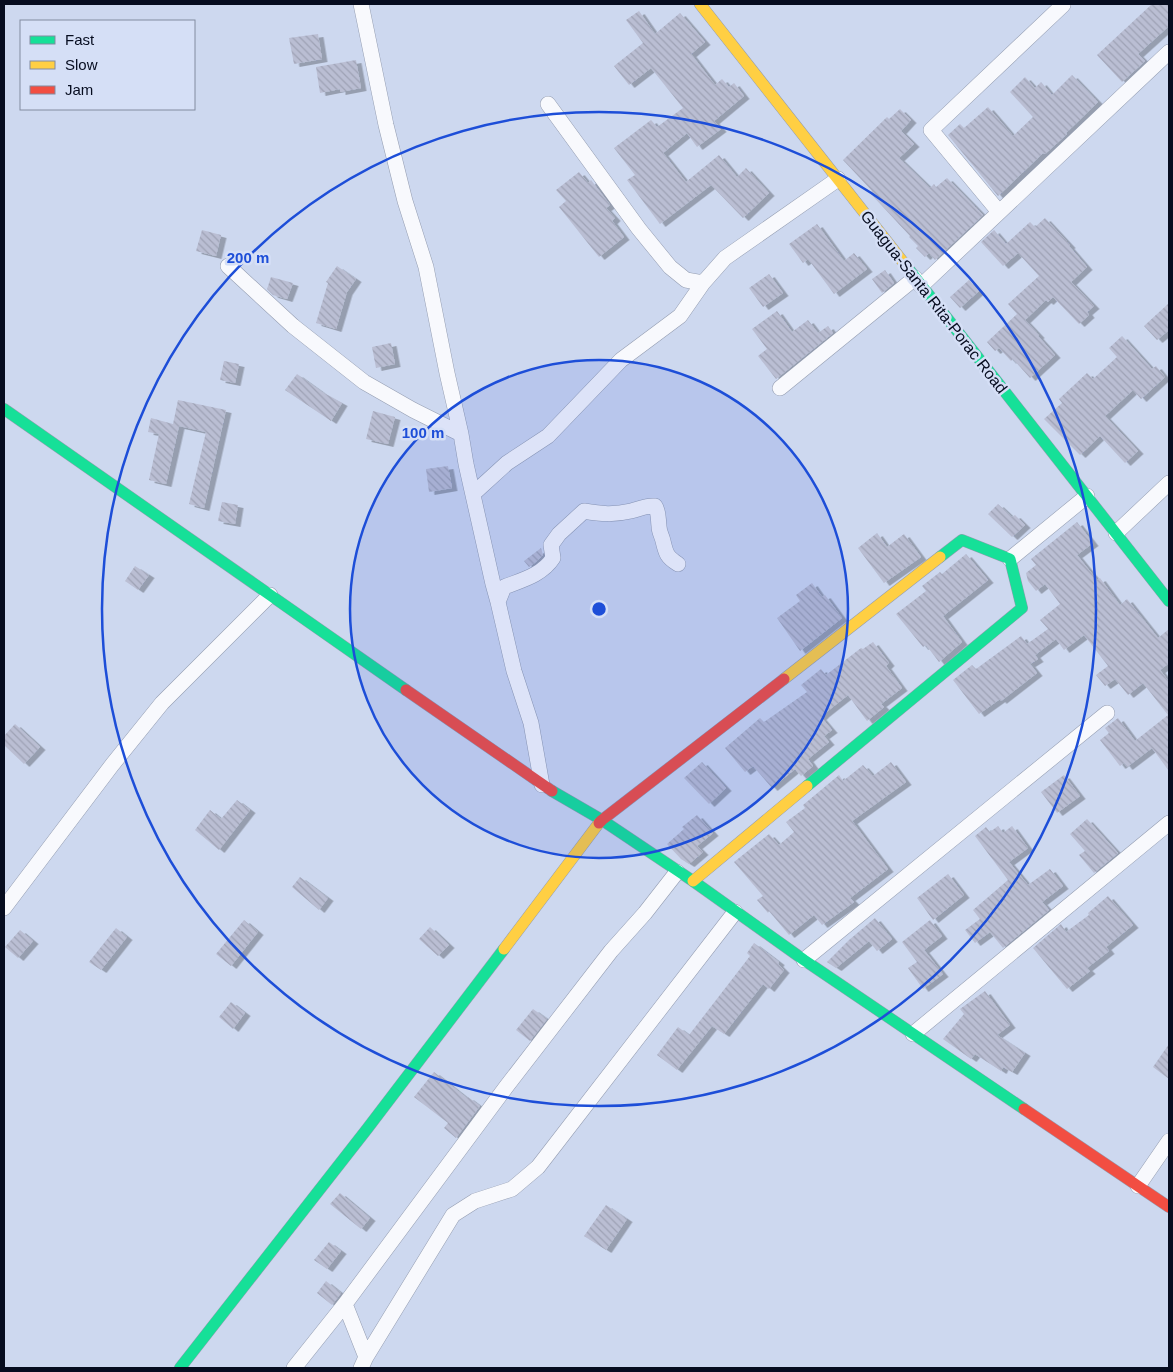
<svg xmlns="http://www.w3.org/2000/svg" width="1173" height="1372" font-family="Helvetica,sans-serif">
	<defs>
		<pattern id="building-back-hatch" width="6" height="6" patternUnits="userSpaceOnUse" patternTransform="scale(1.25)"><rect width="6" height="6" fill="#babed3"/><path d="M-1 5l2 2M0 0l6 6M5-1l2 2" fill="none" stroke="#9ea2b5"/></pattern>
		<filter id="shadow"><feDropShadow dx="5.5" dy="3" stdDeviation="0" flood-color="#0004"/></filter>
	</defs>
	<rect width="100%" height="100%" fill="#cdd8ef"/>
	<path fill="url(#building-back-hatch)" filter="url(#shadow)" d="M1152,4H1169V26L1138,54L1145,61L1122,82L1097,55Z
		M639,11L655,34L680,13L705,42L691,54L715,85L722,79L729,87L734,83L744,96L714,121L721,129L697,147L687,133L663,153L686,182L719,155L737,177L746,168L769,193L743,218L711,185L660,224L627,180L635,175L614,148L651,120L657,127L683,108L651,68L629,85L614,66L643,43L626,20Z
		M318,34L322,59L294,64L289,38Z
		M356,60L361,88L340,92V89L320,93L316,67Z
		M1072,75L1098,102L1066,133L1067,134L1045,154L1043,153L998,196L948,135L960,124L964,128L988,107L1013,136L1033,117L1010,92L1025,77L1035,88L1041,82L1052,95Z
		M900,109L911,120L901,131L914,144L899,158L930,188L934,184L936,187L947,178L983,215L935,260L929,253L925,257L916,248L918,246L909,237L910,236L870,193L872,191L843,160L887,117L889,119Z
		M579,172L588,183L591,180L610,205L606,208L615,218L612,221L624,237L599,257L559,207L566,201L556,190Z
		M1045,218L1070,245L1069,246L1087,267L1071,282L1094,306L1087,312L1089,315L1079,324L1053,297L1048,302L1046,300L1025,320L1039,335L1038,336L1055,355L1030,378L1013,359L1011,361L999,348L995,351L987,342L1017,314L1008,304L1039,276L1018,253L1003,266L981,242L994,230L1006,244L1030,222L1035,227Z
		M817,224L844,261L854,253L867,269L834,294L808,259L803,263L789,244Z
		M202,230L221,235L216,256L196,251Z
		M337,266L356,279L347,292L336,329L316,323L328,283L326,282Z
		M885,270L894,283L882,293L872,279Z
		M769,274L783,293L763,307L749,288Z
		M271,277L293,283L287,299L273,295L267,289Z
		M969,280L979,291L960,308L950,297Z
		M1169,303V330L1157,340L1144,326Z
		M777,311L792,332L808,320L818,333L828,326L833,333L776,379L758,356L767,349L752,329Z
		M1122,336L1152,369L1156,366L1165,377L1141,399L1133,390L1105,416L1138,451L1125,463L1100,436L1080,455L1044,419L1062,403L1059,399L1087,373L1093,379L1117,357L1109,348Z
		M391,343L395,364L376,368L372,347Z
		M224,361L239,364L235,383L220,380Z
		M297,374L322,392L342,403L331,421L285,390Z
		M178,400L226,410L204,508L189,504L206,432L179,426L166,484L149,480L159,434L148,432L151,418L173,424Z
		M373,411L395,417L388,444L366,439Z
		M448,466L452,488L429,492L426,469Z
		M222,502L238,505L235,524L218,521Z
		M998,504L1012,517L1015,515L1025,525L1012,537L988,514Z
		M1077,522L1093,543L1077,555L1097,580L1100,578L1120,605L1127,599L1158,638L1169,629V663L1160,670L1169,682V771L1152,748L1127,767L1124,763L1120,766L1100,740L1109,733L1105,728L1118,718L1135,741L1168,715L1143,683L1128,695L1115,679L1105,686L1096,675L1108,666L1084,635L1064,650L1056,639L1035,655L1038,659L1030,664L1037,673L1001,701L1000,699L979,714L953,680L972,665L976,669L1021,636L1027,644L1048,629L1040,620L1060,604L1045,584L1036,591L1028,581L1026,573L1036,565L1031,559Z
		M877,533L887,547L904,534L921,557L884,583L858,548Z
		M541,548L543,555L537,561L529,567L524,561Z
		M966,554L988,580L943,616L962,642L939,662L926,645L923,647L896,614L926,591L922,586L940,572L942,574Z
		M135,566L149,575L138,590L125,581Z
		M812,583L822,597L825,595L842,618L800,651L777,618L800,601L796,595Z
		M873,642L889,663L886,666L902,688L881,704L884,707L867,721L848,695L824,714L821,717L832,730L824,736L829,742L808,759L813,766L801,776L795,769L772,788L753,766L745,772L725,748L760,718L764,722L807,692L801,685L821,669L826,675L861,648L863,649Z
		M15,724L40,747L24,764L4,745V736Z
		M702,762L726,788L709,804L684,778Z
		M891,762L906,782L852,821L888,869L850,898L854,902L822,925L814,915L789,935L769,911L768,913L757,900L763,896L734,862L769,834L779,845L794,832L786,822L805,808L803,805L839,775L843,781L863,765L873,776Z
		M1064,775L1080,796L1057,813L1041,792Z
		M237,800L250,810L219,850L195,830L210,810L221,819Z
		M697,815L713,833L697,846L703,852L689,864L681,859L667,844L684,829L682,827Z
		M1087,819L1118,853L1094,873L1079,855L1085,851L1070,834Z
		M998,826L1003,833L1012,826L1028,848L1009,862L1028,885L1050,869L1063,886L1042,902L1049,910L1003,948L990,932L975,943L965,930L980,919L973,910L1008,880L975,836L986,827L990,832Z
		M948,874L964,895L933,920L917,898Z
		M300,877L328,898L319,910L292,887Z
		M1108,896L1133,925L1106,947L1109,951L1087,968L1090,971L1067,989L1033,948L1061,924L1066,932L1089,915L1088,913Z
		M875,918L892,939L877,951L869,941L836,968L827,962L849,940Z
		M244,920L258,932L231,966L216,954Z
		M930,920L942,936L924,950L943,974L923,989L908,968L917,962L902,942Z
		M430,927L449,945L438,956L419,939Z
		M116,928L127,937L101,970L89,962Z
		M20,930L33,941L18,958L5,947Z
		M754,943L779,962L778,964L784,970L769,989L763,984L724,1034L712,1026L677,1070L657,1055L678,1027L689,1035L750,956L747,953Z
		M985,991L1010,1025L997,1035L1025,1053L1012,1072L1003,1067L1001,1071L975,1054L971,1059L943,1039L964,1014L960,1009Z
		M231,1002L245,1013L233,1029L219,1017Z
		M533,1009L547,1019L530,1041L516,1030Z
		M1169,1044V1079L1153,1067Z
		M434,1072L467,1098L468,1097L480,1106L456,1138L444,1128L448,1123L414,1097Z
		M340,1193L370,1218L361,1229L330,1204Z
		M606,1205L627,1219L606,1250L584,1236Z
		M329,1242L341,1251L327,1269L314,1260Z
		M326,1281L341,1293L332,1305L317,1293Z"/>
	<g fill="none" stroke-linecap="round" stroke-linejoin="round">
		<g stroke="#949db1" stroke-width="16">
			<path id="street" d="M361,4L386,125L405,201L426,267L447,373L461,434L466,464L493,584L498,602L514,671L531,723L542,785
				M548,104L639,229L670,267L686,280L703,283
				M999,212L931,130L1063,5
				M228,266L293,326L364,382L413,410L461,434
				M921,286L1169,52
				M780,388L915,278
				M473,494L507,463L548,436L621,360L680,316L703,283L725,258L838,179
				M1116,533L1169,483
				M1010,559L1087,496
				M498,602L504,587C522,580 542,575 553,558L551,545L559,534L584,511C601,514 614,515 631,511C640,509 646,505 655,506C659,512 658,518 659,526C659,532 662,536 663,541C666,554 667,557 678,564
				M4,908L112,765L162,703L270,595
				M804,960L1107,713
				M913,1034L1169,823
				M1138,1186L1169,1141
				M366,1357L453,1215L475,1201L512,1189L538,1167L735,912
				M294,1368L345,1304
				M361,1368L366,1357L345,1304L506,1087L611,951L645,913L677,872"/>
		</g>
		<g stroke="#949db1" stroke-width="12">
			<path id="fast" d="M907,267L1169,601
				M4,409L406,690
				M807,786L1022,608L1010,559L962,540L940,557
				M552,791L602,820L693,881L804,960L1024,1109
				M180,1368L367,1129L504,949"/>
		</g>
		<g stroke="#949db1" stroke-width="12">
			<path id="slow" d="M700,4L907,267
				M784,679L940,557
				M693,881L807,786
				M504,949L599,823"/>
		</g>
		<g stroke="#949db1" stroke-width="12">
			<path id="jam" d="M406,690L552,791
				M599,823L602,820L784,679
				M1024,1109L1169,1207"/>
		</g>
		<use href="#street" stroke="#f8f9fd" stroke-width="15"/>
		<use href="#fast" stroke="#16e098" stroke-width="11"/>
		<use href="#slow" stroke="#ffcf43" stroke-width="11"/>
		<use href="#jam" stroke="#f24e42" stroke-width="11"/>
	</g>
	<circle cx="599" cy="609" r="249" fill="#1d4ed8" fill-opacity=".12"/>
	<g fill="none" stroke="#1d4ed8" stroke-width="2.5">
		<circle cx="599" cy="609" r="249"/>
		<circle cx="599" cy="609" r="497"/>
	</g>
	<g text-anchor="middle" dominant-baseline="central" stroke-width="5" stroke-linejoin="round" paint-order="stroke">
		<g font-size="16" fill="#060c1f" stroke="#d5dff6">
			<text transform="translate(934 302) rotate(52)">Guagua-Santa Rita-Porac Road</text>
		</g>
	</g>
	<circle cx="599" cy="609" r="8" fill="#1d4ed8" stroke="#d5dff6" stroke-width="2.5"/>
	<g font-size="15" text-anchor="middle" font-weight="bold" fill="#1d4ed8" stroke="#d5dff6" stroke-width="5" stroke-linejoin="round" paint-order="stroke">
		<text x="248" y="263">200 m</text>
		<text x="423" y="438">100 m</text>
	</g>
	<rect width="1173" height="1372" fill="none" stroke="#060c1f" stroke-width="10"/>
	<rect x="20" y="20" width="175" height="90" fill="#d5dff6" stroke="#828ba0"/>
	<rect x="30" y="36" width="25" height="8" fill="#16e098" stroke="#828ba0"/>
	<text x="65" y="45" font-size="15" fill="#060c1f">Fast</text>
	<rect x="30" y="61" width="25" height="8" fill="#ffcf43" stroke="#828ba0"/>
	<text x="65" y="70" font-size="15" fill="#060c1f">Slow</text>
	<rect x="30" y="86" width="25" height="8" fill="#f24e42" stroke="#828ba0"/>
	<text x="65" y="95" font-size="15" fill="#060c1f">Jam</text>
</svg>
